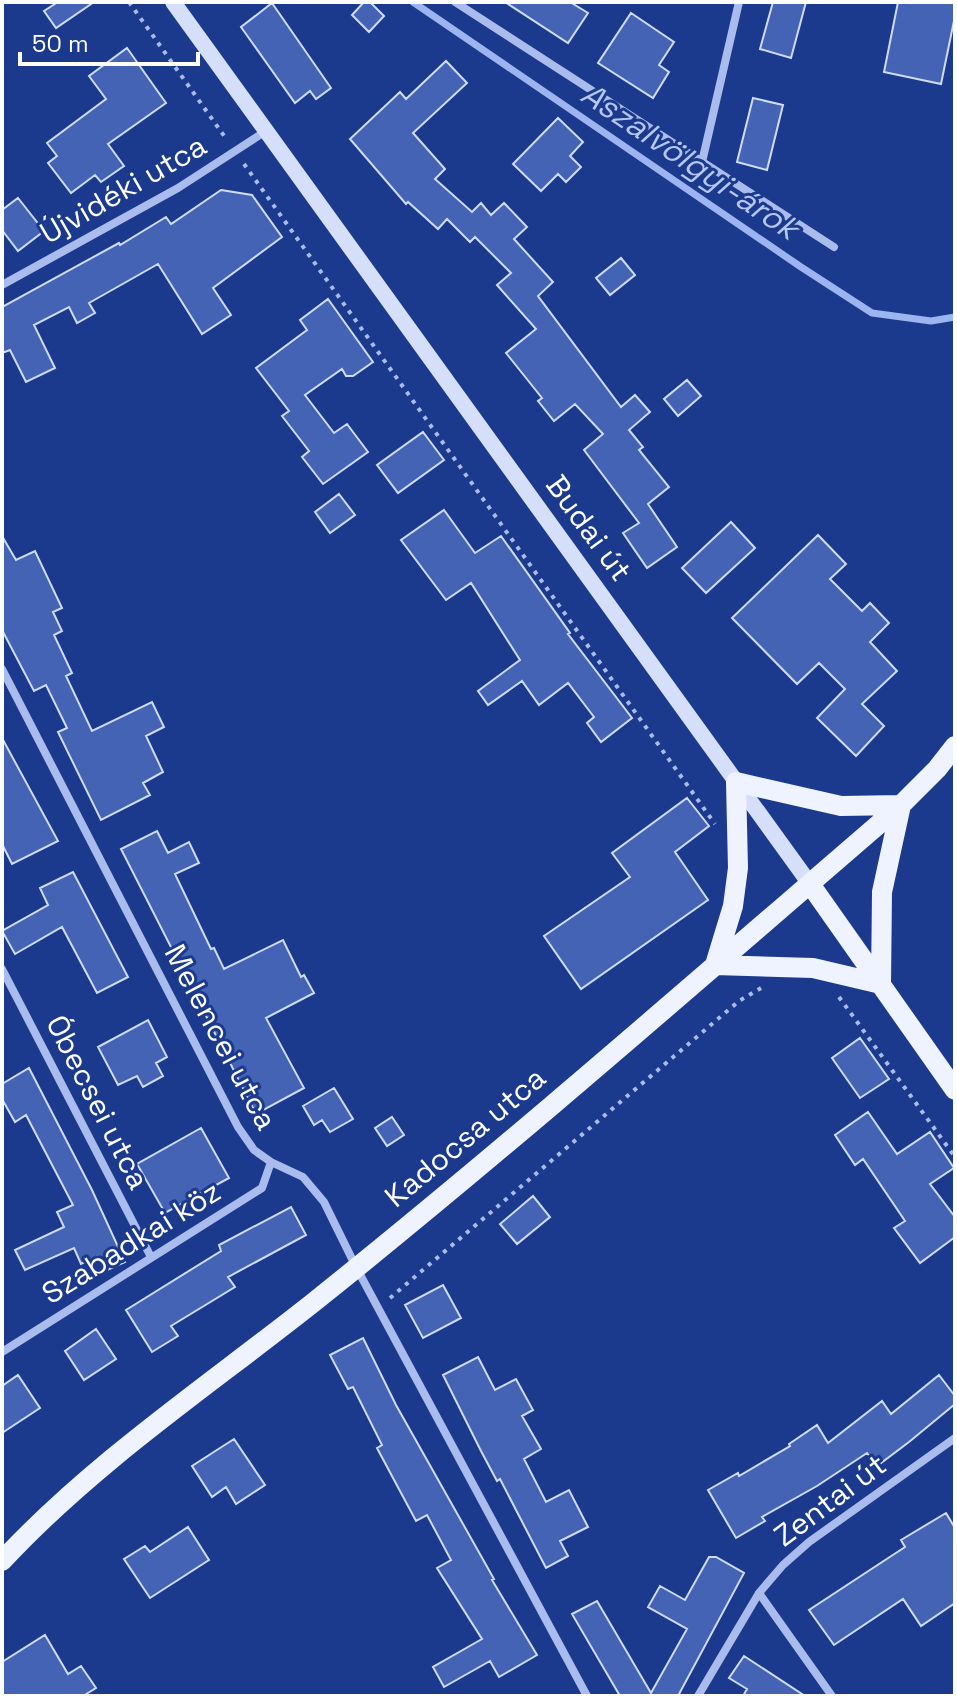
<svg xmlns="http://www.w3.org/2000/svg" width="957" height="1698" font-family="'Space Grotesk',sans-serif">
	<rect width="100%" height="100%" fill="#1c3a8d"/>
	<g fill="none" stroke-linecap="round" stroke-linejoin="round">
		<path stroke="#9cb4ef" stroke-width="7" d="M413,2L801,267L872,313L931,321L955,317"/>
	</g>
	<path fill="#4463b5" stroke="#cedbf9" stroke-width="2" d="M58,2H94L56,28L44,11Z
		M364,2H370L384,16L369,32L352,15Z
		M505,2H570L588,13L568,43Z
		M773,2H806L791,58L760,49Z
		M898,2H955V16L941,84L884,72Z
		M272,3L331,88L316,99L310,91L295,103L241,27Z
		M631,13L674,42L659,65L669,72L653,98L598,63Z
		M127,48L166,103L108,144L124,166L101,182L95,175L71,193L48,163L57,156L47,143L106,99L89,76Z
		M446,61L467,83L413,133L445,169L435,179L472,212L481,203L491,215L504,203L527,227L514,239L553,282L538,296L621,407L635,395L650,412L629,430L643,447L639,450L669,487L648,504L677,547L647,568L623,533L639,523L584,450L603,434L575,404L554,421L538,401L542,398L506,353L536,329L497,285L511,273L475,237L470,242L447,219L438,229L408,202L406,204L350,139L400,92L406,99Z
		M753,98L783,105L767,170L737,162Z
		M558,118L583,142L570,156L581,167L566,182L558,174L541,191L513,164Z
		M221,190L252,195L282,237L213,288L231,315L202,334L158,264L89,303L95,313L77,323L69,307L34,325L55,368L26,382L10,350L2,353V307L119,243L120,245L166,217L171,224Z
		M18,198L44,231L18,251L2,230V210Z
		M621,258L635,275L610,295L596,278Z
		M328,299L373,362L353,376H346L342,369L305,395L334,433L347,424L368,452L323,484L302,457L309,451L282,416L289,411L256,368L307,330L300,320Z
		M687,380L701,396L678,416L664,399Z
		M423,432L444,460L398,493L377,465Z
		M339,494L355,515L330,533L315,512Z
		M444,510L475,553L501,536L570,633L568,634L632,718L601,742L587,723L594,717L568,683L539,705L522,681L488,705L478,691L520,660L471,583L446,600L401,540Z
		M731,522L755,548L706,593L682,568Z
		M818,535L846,564L830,579L862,611L870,603L889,623L870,642L897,671L862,704L884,726L856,756L817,718L845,689L819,663L797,684L732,618Z
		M2,536L16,560L35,551L62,608L53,612L62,631L54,635L72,673L66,676L92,731L152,702L164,727L146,736L163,772L143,783L150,795L101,820L58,732L67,728L46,685L34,691L2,630Z
		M2,738L58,841L12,864L2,844Z
		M687,798L709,826L675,852L708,900L581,989L544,936L630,877L612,853Z
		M157,831L168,853L189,842L199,863L175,874L211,949L214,948L224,969L283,940L301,977L304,975L314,993L266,1018L304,1088L256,1114L121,849Z
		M73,872L128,977L97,993L62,927L15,954L2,931L48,905L40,888Z
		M148,1020L167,1057L156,1063L163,1076L143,1087L137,1076L118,1085L98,1047Z
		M860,1038L889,1079L860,1098L832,1058Z
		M29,1068L92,1190L125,1262L105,1271L98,1256L81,1264L74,1248L25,1270L15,1250L64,1227L57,1212L73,1205L26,1115L15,1122L2,1099V1084Z
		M334,1088L353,1119L330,1132L322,1120L314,1125L303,1106Z
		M868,1112L897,1154L930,1132L954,1168L930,1184L955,1217V1237L920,1263L894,1228L905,1221L863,1159L855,1165L835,1135Z
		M392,1117L404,1135L387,1146L375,1128Z
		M201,1128L229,1178L165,1213L137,1164Z
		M533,1196L550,1217L517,1244L500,1224Z
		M291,1207L306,1235L228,1277L235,1287L171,1326L178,1336L152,1352L126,1310L221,1251L219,1245Z
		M443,1285L461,1318L423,1338L405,1305Z
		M96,1329L116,1359L84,1380L65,1351Z
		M363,1338L396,1405L494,1579L492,1580L537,1655L499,1677L490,1661L444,1687L433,1667L482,1639L437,1568L451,1560L427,1515L416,1521L377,1448L382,1445L353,1387L348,1389L330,1355Z
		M478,1357L495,1390L516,1379L533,1410L522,1416L541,1449L524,1459L546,1502L569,1490L588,1527L560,1541L568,1556L546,1568L500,1479L497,1481L481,1451L443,1375Z
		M18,1375L40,1408L2,1433V1386Z
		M939,1375L955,1396V1404L909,1442L877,1466L867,1453L817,1486L762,1517L765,1521L736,1538L708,1490L738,1473L739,1476L790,1446L789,1444L817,1425L828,1443L882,1401L891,1414Z
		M234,1439L265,1485L236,1504L226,1487L212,1497L192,1466Z
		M946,1513L955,1528V1603L921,1626L903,1599L834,1645L809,1610L905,1547L901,1540Z
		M188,1527L209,1560L150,1598L124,1559L145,1546L150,1552Z
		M709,1557H716L744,1573L678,1696H620L572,1614L597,1601L651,1693L687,1629L648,1607L660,1586L685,1600Z
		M45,1635L68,1674L81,1666L96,1688L83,1696H2V1662Z
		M744,1656L805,1696H743L747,1689L729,1678Z"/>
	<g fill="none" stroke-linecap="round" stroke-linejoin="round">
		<path stroke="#a9bced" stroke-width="4" stroke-dasharray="4 6" stroke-linecap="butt" d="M129,2L227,140
			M244,164L715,824
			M839,997L955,1157
			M390,1298L739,1001L761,988"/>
		<path stroke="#a9bced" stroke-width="8" d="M455,2L834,247
			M702,162L739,2
			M2,285L178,188L266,131
			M2,669L238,1127L254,1150L271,1162L303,1177L324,1202L356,1267L587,1696
			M2,969L151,1257
			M2,1352L262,1188L271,1162
			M759,1593L832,1696
			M698,1696L759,1593L783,1565L809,1542L955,1438"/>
		<path stroke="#d5dff9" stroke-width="16" d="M173,2L810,884"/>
		<path stroke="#eff2ff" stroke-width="20" d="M810,884L955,1090
			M715,965L733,906L738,868L736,782L841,806L901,805
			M715,965L813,968L881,984
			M881,984L882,892L901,805
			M2,1561C94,1462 208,1386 314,1302C514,1142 707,972 901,805L937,769L955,746"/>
	</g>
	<g text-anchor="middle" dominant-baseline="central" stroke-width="6" stroke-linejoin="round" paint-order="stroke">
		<g font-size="30" fill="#fff" stroke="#1c3a8d">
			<text transform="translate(123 189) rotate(-30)">Újvidéki utca</text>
			<text transform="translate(589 528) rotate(54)">Budai út</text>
			<text transform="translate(221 1037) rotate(62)">Melencei utca</text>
			<text transform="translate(98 1102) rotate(63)">Óbecsei utca</text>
			<text transform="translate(465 1137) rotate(-40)">Kadocsa utca</text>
			<text transform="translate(131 1242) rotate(-32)">Szabadkai köz</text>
			<text transform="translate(830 1500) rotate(-37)">Zentai út</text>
		</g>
		<g font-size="32" font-style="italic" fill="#b5c7f4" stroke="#1c3a8d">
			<text transform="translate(690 161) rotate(34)">Aszalvölgyi-árok</text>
		</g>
	</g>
	<rect width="957" height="1698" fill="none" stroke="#ffffff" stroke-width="8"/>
	<path d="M20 52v12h178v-12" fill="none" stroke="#ffffff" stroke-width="4"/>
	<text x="32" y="52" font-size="24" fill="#ffffff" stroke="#1c3a8d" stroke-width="6" paint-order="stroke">50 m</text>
</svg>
